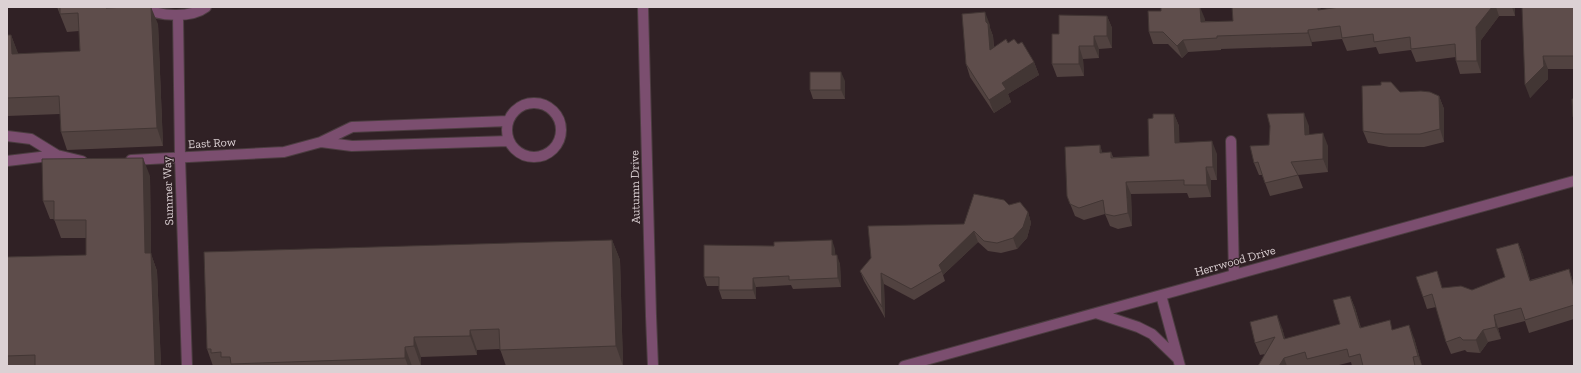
<svg xmlns="http://www.w3.org/2000/svg" width="1581" height="373" font-family="'Zilla Slab',serif">
	<rect width="100%" height="100%" fill="#302125"/>
	<g fill="none" stroke-linecap="round" stroke-linejoin="round">
		<g stroke="#4c3d41" stroke-width="12">
			<path id="minor" d="M144,7C158,17 192,18 206,7
				M643,7L651,316L653,366
				M178,15L180,157L187,366
				M507 130a27 27 0 1 1 54 0a27 27 0 1 1-54 0Z
				M7,136L31,139L57,155L82,161
				M1231,141L1234,275
				M321,142L352,146L509,141
				M131,160L284,152L321,142L352,127L508,121
				M7,161L57,155
				M1161,295L1180,366
				M1096,313L1138,327L1152,334L1178,359
				M904,366L1574,181"/>
		</g>
		<use href="#minor" stroke="#7b4e6f" stroke-width="10"/>
	</g>
	<path fill="#514240" d="M57,7H111V8L158,24L163,146L67,150L61,132L60,114L7,116V35H11L18,54L80,51L79,31L67,32Z
		M1340,7H1515V16H1499L1481,40V73L1460,74L1456,61V57L1416,62L1411,50L1379,54L1376,47L1347,51L1342,39L1312,42V46L1221,49V50L1188,52L1182,58L1168,44H1153L1149,32L1161,11L1205,19V21H1233Z
		M1522,7H1574V69H1548V79L1530,98Z
		M1107,16L1112,28V48L1099,49V58L1083,59L1084,76L1057,77L1052,64L1059,34Z
		M990,25V28L993,36L994,47L1008,43L1018,44L1034,62L1039,75L1008,94L1011,102L994,113L970,77L966,64Z
		M845,81V99H813L810,90Z
		M1400,92L1439,96L1444,109V142L1424,147H1389L1368,143L1363,131Z
		M1174,114L1179,126V142L1217,154V180H1211V197L1189,198L1187,193L1131,194L1132,226L1118,229L1110,226L1105,214L1084,220L1075,216L1067,196L1100,145L1102,153L1111,152L1113,157L1149,156L1153,118Z
		M1309,126V135L1328,146V172L1298,175L1303,188L1270,196L1262,175H1259L1254,163L1269,145Z
		M150,176L151,254L157,271L161,366H7V257L86,255V238H61L54,219H50L43,201Z
		M1009,205L1028,212L1031,223L1027,238L1017,249L1001,253L988,251L978,242L943,275L945,281L914,300L884,284L885,318L864,281L860,271Z
		M612,240L620,260L623,366H506L500,349L477,350V355L421,357V366H213L207,349Z
		M1518,243L1523,255L1530,280L1569,269L1574,285V319L1529,333L1525,321L1498,328L1501,339L1488,342L1480,353L1467,352L1465,350L1451,354L1446,342L1436,307L1427,309L1423,297L1443,288L1472,290L1505,277Z
		M835,249V255L840,264L841,287L793,289L791,285L756,287V299H722L719,290V286H707L704,277Z
		M1350,296L1355,308L1361,328L1393,330L1414,338L1422,366H1352L1351,362L1335,366H1309V365L1305,366H1258L1265,354L1260,355L1255,343L1282,328L1285,339L1340,324Z"/>
	<path fill="#423634" d="M151,7L158,24L163,146L157,128Z
		M1200,7L1205,19L1206,34L1201,22Z
		M1318,7H1320L1322,12L1318,10Z
		M1492,7H1496L1499,16L1481,40V73L1477,61L1476,27Z
		M1512,7H1515V16Z
		M985,12L990,25V28L993,36L995,62L990,50L986,22Z
		M1107,16L1112,28V48L1107,36Z
		M1308,30L1312,42V46L1308,33Z
		M11,35L18,53L19,72L12,54Z
		M1094,36L1099,49V58L1094,46Z
		M1183,40L1188,52L1182,58L1177,46Z
		M1079,46L1083,59L1084,76L1079,64Z
		M1543,56L1548,69V79L1530,98L1525,85Z
		M1034,62L1039,75L1008,94L1011,102L994,113L989,100L1002,83Z
		M841,72L845,81V99L841,90Z
		M1439,96L1444,109V142L1440,129Z
		M1304,113L1309,126L1310,148L1305,135Z
		M1174,114L1179,126L1180,155L1175,143Z
		M1323,133L1328,146V172L1323,159Z
		M1212,141L1217,154V180L1213,167Z
		M1100,145L1104,158L1100,153Z
		M143,158L150,176L151,254L157,271L161,366H155L145,253Z
		M1206,167L1211,180V197L1207,185Z
		M1126,182L1131,194L1132,226L1128,213Z
		M1028,212L1031,223L1027,238L1017,249L1013,238Z
		M974,231L978,242L943,275L939,265Z
		M612,240L620,260L623,366L616,346Z
		M832,240L835,249L836,264L832,255Z
		M1518,243L1523,255L1534,293L1530,281Z
		M837,255L840,264L841,287L838,278Z
		M881,273L884,284L885,318L882,307Z
		M753,278L756,287V299L753,290Z
		M1350,296L1355,308L1364,341L1360,328Z
		M1277,315L1282,328L1289,352L1284,339Z
		M1494,315L1498,328L1501,339L1496,327Z
		M1409,325L1414,338L1422,366L1418,356Z
		M470,330L477,350V355L470,336Z
		M1483,330L1488,342L1480,353L1476,340Z
		M414,337L421,357V366L414,346Z
		M405,347L412,366H408L405,358Z
		M1284,358L1287,366H1279Z"/>
	<path fill="#5e4d4b" stroke="#423634" d="M60,7H106V8L127,7H151L157,128L61,132L59,96L7,98V35H11L12,54L80,51L78,13L60,14Z
		M1161,7H1200L1201,22L1233,21L1232,7H1318V10L1340,7H1492L1476,27L1477,61H1456L1455,44L1411,49L1410,37L1374,42L1373,34L1342,38L1340,26L1308,30V33L1217,36V38L1183,40L1177,46L1163,32H1149L1148,11H1161Z
		M1522,7H1574V56H1543L1544,66L1525,85Z
		M985,12L986,22L988,24L990,50L1006,39L1008,43L1014,39L1018,44L1022,42L1034,62L1002,83L1006,89L989,100L966,64L962,14Z
		M1059,15L1107,16V36H1094V46H1079V64H1052V34H1059Z
		M810,72H841V90H810Z
		M1381,82H1391L1400,92L1421,91L1430,92L1439,96L1440,129L1420,134H1384L1363,131L1362,86L1381,85Z
		M1572,99H1574V117H1573Z
		M1304,113L1305,135L1323,133V159L1291,162L1298,175L1265,183L1258,162L1254,163L1250,146L1269,145L1270,126L1267,114Z
		M1153,114H1174L1175,143L1212,141L1213,167H1206L1207,185H1184V180L1126,182L1128,213L1114,216L1105,214L1103,200L1079,208L1070,204L1067,196L1065,147L1100,145V153L1111,152V158L1149,156L1148,119L1153,118Z
		M143,158L145,253H151L155,366H35V355L7,356V257L86,255V220H54V201H43L42,159Z
		M974,194L1004,200L1009,205L1020,202L1028,212L1023,227L1013,238L997,243L984,241L974,231L939,265L942,271L911,289L881,273L882,307L860,271L871,258L868,226L964,224Z
		M612,240L616,346L500,350L499,329L470,330V336L414,337V346L405,347V358L231,364L230,357H221V352L211,353V349H207L204,252Z
		M832,240V255H837L838,278L789,280V276L753,278V290H719V277H704V245L774,246V242Z
		M1518,243L1530,281L1569,269L1574,288V305L1525,320L1521,308L1494,315L1496,327L1483,330L1476,340H1463L1460,337L1446,342L1432,294L1423,297L1416,277L1437,271L1442,288L1461,286L1472,290L1505,277L1496,249Z
		M1350,296L1360,328L1390,320L1392,330L1409,325L1418,356L1413,357L1415,366H1363L1360,354L1349,357L1347,349L1307,359L1305,352L1284,358L1279,366H1258L1275,337L1255,343L1250,322L1277,315L1284,339L1340,324L1333,300Z"/>
	<g text-anchor="middle" dominant-baseline="central" stroke-width="3" stroke-linejoin="round" paint-order="stroke">
		<g font-size="12" fill="#dcd1d4" stroke="#302125">
			<text transform="translate(212 143) rotate(-3)">East Row</text>
			<text transform="translate(635 187) rotate(-91)">Autumn Drive</text>
			<text transform="translate(168 191) rotate(-92)">Summer Way</text>
			<text transform="translate(1235 261) rotate(-16)">Herrwood Drive</text>
		</g>
	</g>
	<rect width="1581" height="373" fill="none" stroke="#dcd1d4" stroke-width="16"/>
</svg>
